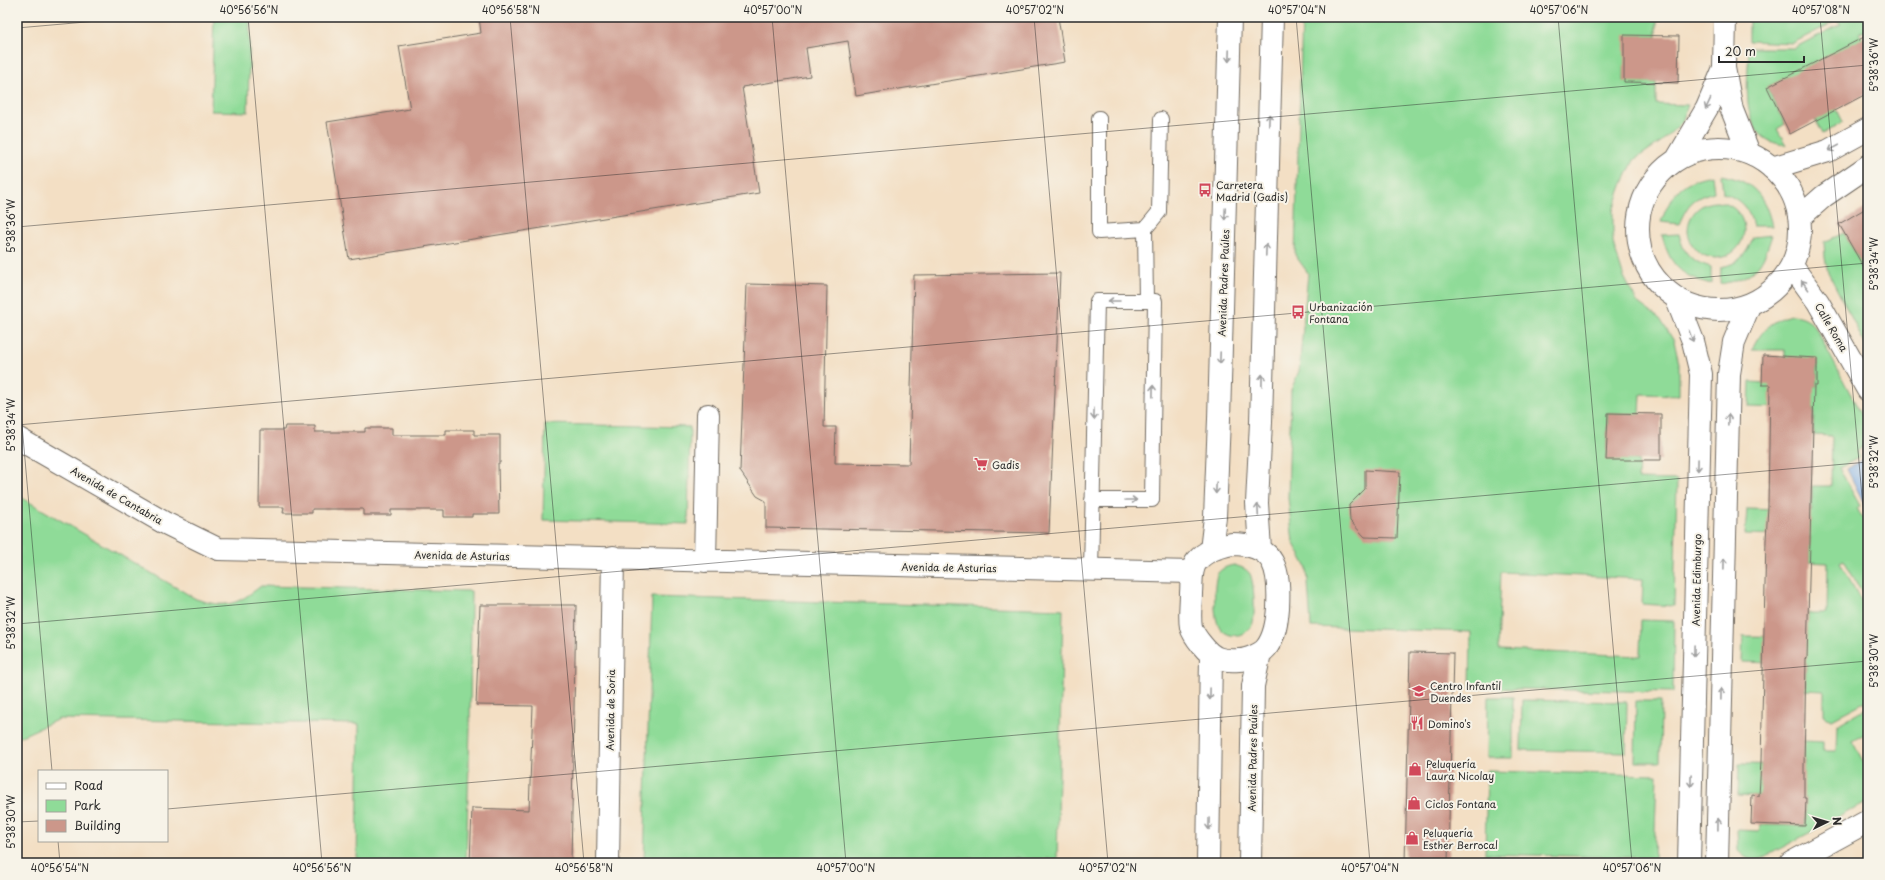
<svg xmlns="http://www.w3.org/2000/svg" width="1885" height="880" font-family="'Playpen Sans',sans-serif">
	<rect width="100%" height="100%" fill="#f7f3e8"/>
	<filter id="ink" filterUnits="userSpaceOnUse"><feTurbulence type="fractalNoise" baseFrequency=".025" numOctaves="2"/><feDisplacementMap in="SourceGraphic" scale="8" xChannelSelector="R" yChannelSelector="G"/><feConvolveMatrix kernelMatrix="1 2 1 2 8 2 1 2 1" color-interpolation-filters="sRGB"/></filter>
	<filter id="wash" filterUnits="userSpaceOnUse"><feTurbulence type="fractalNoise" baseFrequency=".012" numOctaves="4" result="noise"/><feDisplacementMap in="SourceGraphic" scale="16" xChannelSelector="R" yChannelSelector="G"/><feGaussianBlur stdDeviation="0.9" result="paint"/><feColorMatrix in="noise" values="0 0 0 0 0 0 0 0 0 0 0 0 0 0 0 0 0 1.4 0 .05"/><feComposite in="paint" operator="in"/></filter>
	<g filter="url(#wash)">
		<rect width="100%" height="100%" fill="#f3dfc4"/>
		<path fill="#8fdb98" stroke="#5d8362" d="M214,17H250L248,112L211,111Z
			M1302,17H1657V36H1625L1624,81L1656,82V104L1688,105L1682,122L1662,141L1634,160L1623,183L1613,211V243L1623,275L1637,302L1660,319L1674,341L1679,364V395L1641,394L1640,414L1608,413L1606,459L1639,460L1638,479L1677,480L1674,606L1642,604L1643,579L1501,572L1498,650L1640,656L1641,620L1674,621L1673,692L1470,688L1471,632L1311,627L1307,568L1293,542L1288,498L1291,390L1299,371L1308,273L1295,255Z
			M1787,17H1868V28L1860,33L1868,47L1814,63L1843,122L1822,134L1792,75L1767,87L1785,124L1777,129L1786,145C1737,141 1748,83 1749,48H1794L1841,24L1836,21L1793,43L1749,41V18L1787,19Z
			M1712,175L1714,192C1692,198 1688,204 1679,224L1661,222C1672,193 1680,181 1712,175Z
			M1721,175C1753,181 1765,195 1772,226H1753C1749,208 1740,199 1723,193Z
			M1688 230a28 28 0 1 1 56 0a28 28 0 1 1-56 0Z
			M1844,233L1864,268L1868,266V319L1866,320L1868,324V350L1828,272L1825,258L1824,242Z
			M1679,234C1684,255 1691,261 1711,267V284C1681,276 1670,266 1662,235Z
			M1772,235C1762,267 1754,278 1720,284L1721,267C1739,264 1747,254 1753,237Z
			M1790,315C1801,315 1808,319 1815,327L1868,427V444L1856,451L1860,457L1839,468L1860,506L1857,508L1862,518L1866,517L1868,520V592L1863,595L1844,560L1840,562L1868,614V700L1832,719L1824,716V691L1805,690L1806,664L1742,662L1743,636L1807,637L1808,613H1827L1828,563L1809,562L1810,536L1745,534L1747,509L1812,511V486H1831L1832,436L1813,435L1814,409L1749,407L1750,382L1817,386V359L1785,357V350H1752C1760,332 1771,321 1790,315Z
			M545,424L690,427L688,524L543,520Z
			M17,495L196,599C227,609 236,605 261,586L471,591L470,728L466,863H357L359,724L59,719L17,738Z
			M1234,565C1240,567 1246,568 1250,574C1254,581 1256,618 1252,625C1249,630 1244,635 1238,635C1230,637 1221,632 1218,624C1214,616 1213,581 1218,573C1222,568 1228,566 1234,565Z
			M652,597L1063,609L1057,859L882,858V863H644Z
			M1488,697H1513V758H1487Z
			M1522,700L1627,702L1626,752L1521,750Z
			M1636,701H1661L1660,762H1635Z
			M1868,707V732L1852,741L1868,770V801L1761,859C1750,861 1745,858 1738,851L1737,830L1759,831L1760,825L1805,826L1806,798L1738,795L1739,764L1804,765V741L1823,742V751H1836L1837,725Z
			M1487,771L1657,775L1654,858L1485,854Z"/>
		<path fill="#7aace6" stroke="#526c88" d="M1868,457V511L1847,469Z"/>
		<g id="blocks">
			<path fill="#cc978a" d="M479,17H1058L1065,62L856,96L848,41L806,48L810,76L742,87L759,193L349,259L327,122L410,109L399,46L481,33Z
				M1624,35L1679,36L1678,83L1624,82Z
				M1868,35V93L1790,134L1767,87Z
				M1868,207V275L1839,224Z
				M1060,273L1049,533L766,528V501L757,496L740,471L747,284L827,286L824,427H836L835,463L909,464L914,275Z
				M1763,355L1817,358V386H1814L1807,659L1806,658L1804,767V798H1806L1805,826L1751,824L1752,795L1759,796L1761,761L1766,540L1768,506L1770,385H1762Z
				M1608,413L1661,414V460H1606Z
				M285,426H315V432H365V428H392V435H446V430H474V435H500V463H498L499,514H472V517H444V510H391V515H363V509H312V513H283L284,507H259L260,430H284Z
				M1365,470L1400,472L1397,538L1365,537L1350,521L1349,505L1365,489Z
				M480,605H576L571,863H470L472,808L529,810L533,706L476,705Z
				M1410,652L1453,653L1448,863H1405Z"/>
		</g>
	</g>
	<g filter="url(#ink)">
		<use href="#blocks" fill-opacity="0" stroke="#716a61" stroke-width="1"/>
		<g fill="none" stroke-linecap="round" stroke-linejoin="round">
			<g stroke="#716a61" stroke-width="16">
				<path id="service" d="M1099,118V232L1145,229L1159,212L1161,119
					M1145,229L1146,301
					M1091,570L1097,301H1155L1152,500H1092"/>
			</g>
			<g stroke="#716a61" stroke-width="24">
				<path id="minor" d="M1725,17L1724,68L1732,110L1749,153
					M1638 229a81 81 0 1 1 162 0a81 81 0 1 1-162 0Z
					M1677,159L1707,108L1724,68
					M1772,168L1828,151L1868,129
					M1799,218L1824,196L1868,166
					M1792,266L1818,302L1868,390
					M1677,300L1693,341L1701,374L1689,863
					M17,438L163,522L218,549L1192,572
					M705,561L708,415
					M608,863L613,557
					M1717,863L1729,374L1734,342L1749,306
					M1791,863L1868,821"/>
			</g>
			<g stroke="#716a61" stroke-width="24">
				<path id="trunk" d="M1232,544C1276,544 1280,570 1278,608C1277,621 1275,637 1266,648C1261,654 1247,660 1239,660C1221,661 1213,659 1202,645C1197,639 1193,634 1191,627C1189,616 1191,604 1191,593C1192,583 1190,569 1197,561C1206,550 1219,547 1232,544Z
					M1260,549L1257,503L1261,422L1272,17
					M1211,550L1215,517L1219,419L1230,17
					M1208,863L1211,655
					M1250,863L1253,686L1260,653"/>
			</g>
			<use href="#service" stroke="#fff" stroke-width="14"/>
			<use href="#minor" stroke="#fff" stroke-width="22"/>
			<use href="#trunk" stroke="#fff" stroke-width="22"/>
		</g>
		<defs><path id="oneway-shaft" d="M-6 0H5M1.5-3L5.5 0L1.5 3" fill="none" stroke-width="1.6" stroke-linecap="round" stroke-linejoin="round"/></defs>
		<g stroke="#a0a0a0">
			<use href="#oneway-shaft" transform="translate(1229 56) rotate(92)"/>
			<use href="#oneway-shaft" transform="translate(1708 104) rotate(115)"/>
			<use href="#oneway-shaft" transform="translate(1269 120) rotate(-88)"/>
			<use href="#oneway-shaft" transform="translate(1834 148) rotate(152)"/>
			<use href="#oneway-shaft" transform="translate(1225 214) rotate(92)"/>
			<use href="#oneway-shaft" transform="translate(1266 250) rotate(-88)"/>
			<use href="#oneway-shaft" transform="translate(1805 285) rotate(-127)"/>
			<use href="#oneway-shaft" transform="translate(1114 301) rotate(-180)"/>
			<use href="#oneway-shaft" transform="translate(1691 336) rotate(69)"/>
			<use href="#oneway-shaft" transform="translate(1220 358) rotate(92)"/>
			<use href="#oneway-shaft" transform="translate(1262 380) rotate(-89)"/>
			<use href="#oneway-shaft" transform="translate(1153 391) rotate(-89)"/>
			<use href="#oneway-shaft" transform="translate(1094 414) rotate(91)"/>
			<use href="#oneway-shaft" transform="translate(1728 420) rotate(-89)"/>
			<use href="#oneway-shaft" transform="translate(1698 465) rotate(91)"/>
			<use href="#oneway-shaft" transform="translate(1216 488) rotate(92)"/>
			<use href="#oneway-shaft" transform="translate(1131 500)"/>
			<use href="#oneway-shaft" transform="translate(1258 510) rotate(-93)"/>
			<use href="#oneway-shaft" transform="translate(1724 564) rotate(-89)"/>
			<use href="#oneway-shaft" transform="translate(1694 651) rotate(91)"/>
			<use href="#oneway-shaft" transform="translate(1210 694) rotate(91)"/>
			<use href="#oneway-shaft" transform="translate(1721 694) rotate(-89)"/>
			<use href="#oneway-shaft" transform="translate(1691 781) rotate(91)"/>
			<use href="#oneway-shaft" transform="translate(1209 824) rotate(91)"/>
			<use href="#oneway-shaft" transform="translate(1718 824) rotate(-89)"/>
		</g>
	</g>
	<path fill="none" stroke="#2b2b2b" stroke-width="1" stroke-opacity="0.45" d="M248,17L322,863M510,17L584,863M772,17L846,863M1034,17L1108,863M1296,17L1370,863M1558,17L1632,863M1820,17L1868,565M17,28L143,17M17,227L1868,65M17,367L52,771M17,425L1868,263M17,624L1868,462M167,809L1868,661M17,822L39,821M58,841L60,863M1824,863L1868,859"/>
	<defs>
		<g id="bus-bare" transform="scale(1.08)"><path d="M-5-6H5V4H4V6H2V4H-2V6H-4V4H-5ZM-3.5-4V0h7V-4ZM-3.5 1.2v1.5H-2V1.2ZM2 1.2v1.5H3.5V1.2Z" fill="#d1495b" stroke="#f7f3e8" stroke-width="2.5" paint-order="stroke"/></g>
		<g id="supermarket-bare" transform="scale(1.08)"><path d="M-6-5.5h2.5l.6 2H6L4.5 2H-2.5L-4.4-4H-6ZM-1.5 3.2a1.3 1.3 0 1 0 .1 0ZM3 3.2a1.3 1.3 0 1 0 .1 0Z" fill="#d1495b" stroke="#f7f3e8" stroke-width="2.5" paint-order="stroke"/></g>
		<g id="school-bare" transform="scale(1.08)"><path d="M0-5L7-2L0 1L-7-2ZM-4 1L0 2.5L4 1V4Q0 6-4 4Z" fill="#d1495b" stroke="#f7f3e8" stroke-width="2.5" paint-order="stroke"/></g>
		<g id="restaurant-bare" transform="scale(1.08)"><path d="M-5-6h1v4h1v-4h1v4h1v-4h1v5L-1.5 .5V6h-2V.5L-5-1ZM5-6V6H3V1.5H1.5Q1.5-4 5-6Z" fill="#d1495b" stroke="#f7f3e8" stroke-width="2.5" paint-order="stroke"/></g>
		<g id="shop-bare" transform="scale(1.08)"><path d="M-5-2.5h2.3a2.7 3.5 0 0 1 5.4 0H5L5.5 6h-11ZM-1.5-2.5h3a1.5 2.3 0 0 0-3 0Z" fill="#d1495b" stroke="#f7f3e8" stroke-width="2.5" paint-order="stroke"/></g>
	</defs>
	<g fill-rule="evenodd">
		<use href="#bus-bare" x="1205" y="190"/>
		<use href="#bus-bare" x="1298" y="312"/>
		<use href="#supermarket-bare" x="981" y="464"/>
		<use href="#school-bare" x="1419" y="691"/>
		<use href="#restaurant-bare" x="1417" y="723"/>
		<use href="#shop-bare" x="1415" y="769"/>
		<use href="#shop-bare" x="1414" y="803"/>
		<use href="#shop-bare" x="1412" y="838"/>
	</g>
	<g text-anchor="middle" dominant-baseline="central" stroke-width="4" stroke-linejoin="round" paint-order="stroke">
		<g font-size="10" fill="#2b2b2b" stroke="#f7f3e8" text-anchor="start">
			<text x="1216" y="184">Carretera<tspan x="1216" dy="12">Madrid (Gadis)</tspan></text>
			<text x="1309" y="306">Urbanización<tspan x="1309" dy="12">Fontana</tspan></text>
			<text x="992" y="464">Gadis</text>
			<text x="1430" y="685">Centro Infantil<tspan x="1430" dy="12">Duendes</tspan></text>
			<text x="1428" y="723">Domino's</text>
			<text x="1426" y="763">Peluquería<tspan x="1426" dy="12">Laura Nicolay</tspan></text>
			<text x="1425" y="803">Ciclos Fontana</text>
			<text x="1423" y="832">Peluquería<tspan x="1423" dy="12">Esther Berrocal</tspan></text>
		</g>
		<g font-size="10" fill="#2b2b2b" stroke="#f7f3e8">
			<text transform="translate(1223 283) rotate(-88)">Avenida Padres Paúles</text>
			<text transform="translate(1832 327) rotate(60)">Calle Roma</text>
			<text transform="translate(117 495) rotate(30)">Avenida de Cantabria</text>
			<text transform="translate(462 555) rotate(1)">Avenida de Asturias</text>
			<text transform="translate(949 567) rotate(1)">Avenida de Asturias</text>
			<text transform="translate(1696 580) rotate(-89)">Avenida Edimburgo</text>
			<text transform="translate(610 710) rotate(-89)">Avenida de Soria</text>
			<text transform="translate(1252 758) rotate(-89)">Avenida Padres Paúles</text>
		</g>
	</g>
	<rect width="1885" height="880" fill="none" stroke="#f7f3e8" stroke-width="44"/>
	<rect x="38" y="770" width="130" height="72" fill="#f7f3e8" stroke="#a5a39c"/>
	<rect x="46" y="783" width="20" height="6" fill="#ffffff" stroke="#a5a39c"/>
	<text x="74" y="790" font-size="12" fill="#2b2b2b">Road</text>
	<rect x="46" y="800" width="20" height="12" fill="#8fdb98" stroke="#a5a39c"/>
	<text x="74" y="810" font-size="12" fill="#2b2b2b">Park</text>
	<rect x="46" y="820" width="20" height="12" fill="#cc978a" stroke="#a5a39c"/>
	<text x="74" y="830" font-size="12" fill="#2b2b2b">Building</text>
	<g transform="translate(1827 822) rotate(85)" stroke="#f7f3e8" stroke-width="3" paint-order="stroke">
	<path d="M0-3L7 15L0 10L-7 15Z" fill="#2b2b2b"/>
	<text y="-6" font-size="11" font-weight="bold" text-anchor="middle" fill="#2b2b2b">N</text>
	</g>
	<path d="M1719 56v6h85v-6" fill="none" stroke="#2b2b2b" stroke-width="2"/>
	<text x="1725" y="56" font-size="12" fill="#2b2b2b" stroke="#f7f3e8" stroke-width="3" paint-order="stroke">20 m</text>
	<rect x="22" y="22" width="1841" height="836" fill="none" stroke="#2b2b2b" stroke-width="1.5"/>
	<g font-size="10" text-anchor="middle" fill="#2b2b2b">
		<text x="249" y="14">40°56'56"N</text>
		<text x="511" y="14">40°56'58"N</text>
		<text x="773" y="14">40°57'00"N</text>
		<text x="1035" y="14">40°57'02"N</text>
		<text x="1297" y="14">40°57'04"N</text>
		<text x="1559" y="14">40°57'06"N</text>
		<text x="1821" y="14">40°57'08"N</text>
		<text transform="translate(1874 65) rotate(-90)" y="4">5°38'36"W</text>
		<text transform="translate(11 226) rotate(-90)" y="4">5°38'36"W</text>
		<text transform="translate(1874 264) rotate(-90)" y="4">5°38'34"W</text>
		<text transform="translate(11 425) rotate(-90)" y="4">5°38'34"W</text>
		<text transform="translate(1874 462) rotate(-90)" y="4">5°38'32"W</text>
		<text transform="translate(11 623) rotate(-90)" y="4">5°38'32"W</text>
		<text transform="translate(1874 661) rotate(-90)" y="4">5°38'30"W</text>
		<text transform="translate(11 822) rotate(-90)" y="4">5°38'30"W</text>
		<text x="60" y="872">40°56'54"N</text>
		<text x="322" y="872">40°56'56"N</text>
		<text x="584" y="872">40°56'58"N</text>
		<text x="846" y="872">40°57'00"N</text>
		<text x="1108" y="872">40°57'02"N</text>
		<text x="1370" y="872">40°57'04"N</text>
		<text x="1632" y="872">40°57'06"N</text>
	</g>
</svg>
